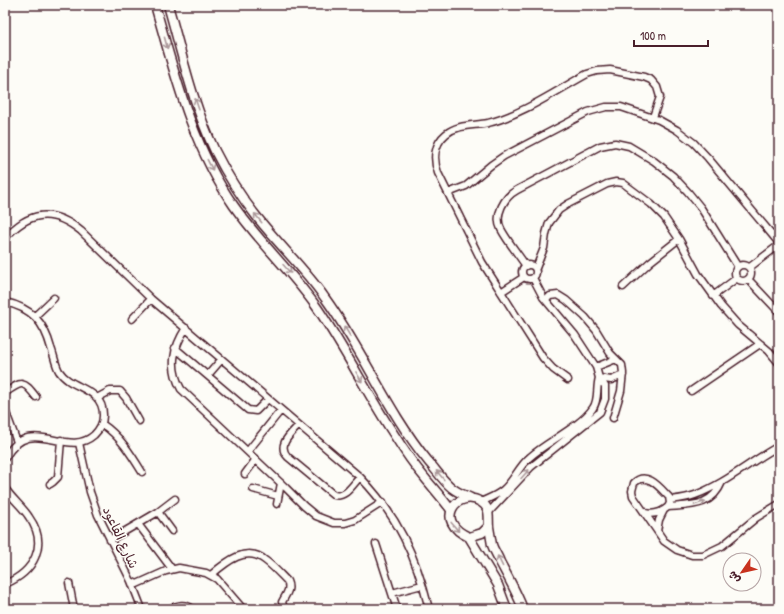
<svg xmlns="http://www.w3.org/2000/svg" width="784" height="614" font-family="'Patrick Hand','Playpen Sans Arabic',sans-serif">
	<rect width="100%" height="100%" fill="#fdfcf7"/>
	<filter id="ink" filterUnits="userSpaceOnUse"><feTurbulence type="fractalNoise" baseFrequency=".025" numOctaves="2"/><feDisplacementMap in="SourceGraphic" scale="8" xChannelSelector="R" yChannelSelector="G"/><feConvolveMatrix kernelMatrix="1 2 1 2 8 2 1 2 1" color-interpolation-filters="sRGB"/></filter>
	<g filter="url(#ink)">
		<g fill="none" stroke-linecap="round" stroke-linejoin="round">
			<g stroke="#4a1f2b" stroke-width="9">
				<path id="minor" d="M448,193L466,186L491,165L504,156L588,112L606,107H621L659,120L677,130L694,143L708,158L779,243
					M5,238C29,211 52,208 81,231L151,299L360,477C398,516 416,556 429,609
					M522 272a7 7 0 1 1 14 0a7 7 0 1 1-14 0Z
					M735 273a8 8 0 1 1 16 0a8 8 0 1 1-16 0Z
					M526,266C518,254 508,242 501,229C494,215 504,197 517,190L600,146L615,143L629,146L654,161L673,176L688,192L701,208L738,267
					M750,267L779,245
					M536,268L544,248L546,234L549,223L559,210L568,204L607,184L616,182L623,183L651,204L664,217L679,239L698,274L721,306L738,325L769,351L779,363
					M748,279L779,312
					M623,287L650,262L679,239
					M501,292L524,277
					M713,296L737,278
					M546,300L550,296L558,295L566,300L585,317L596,330L610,353L622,365L623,373L621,391L613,418
					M5,302C32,308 44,322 51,348C54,355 55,364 59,371C71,390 104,387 103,416C103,424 99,430 94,435C66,460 31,412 5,458
					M35,316L54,298
					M132,319L151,299
					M186,328C173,348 169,367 181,389L286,488L304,506L316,516L334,523H345L355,520L383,502
					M175,348L248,410L256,411L268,399
					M596,367L616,359
					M208,375L221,360
					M599,378L611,380L623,375
					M568,380L553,369L543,358L482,262L438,173C433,159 434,144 446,134C458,124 474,126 488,123C521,115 556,91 587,74L597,71L610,70L644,77L651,80L657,87L660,97L653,117
					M691,391L760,344
					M5,393C22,381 23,380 36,397
					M97,398L110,391H120L126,398L139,421
					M5,410L17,442
					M102,424C120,436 131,454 142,472
					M299,425C291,434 276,445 288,457L334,495C346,498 353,484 360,477
					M79,443L90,492L98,515L131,581L137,584L166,571L179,568L206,573L217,579L243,609
					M248,451L281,410
					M245,474L256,459
					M50,484L53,482L58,477L61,440
					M5,488C12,499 22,506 29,517C49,545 34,572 5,584
					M253,489L278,496
					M670,500C678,499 687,498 695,495C725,484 751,461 779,446
					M481,502C489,498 496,496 503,490C513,482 519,466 530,457C548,441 580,427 593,408C599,400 596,387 599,378
					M277,504L281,483
					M668,507C691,505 712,507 722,482
					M158,512L172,531
					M489,512L531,467L600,412L605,399V386L599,378L596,367L575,335L543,297L533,278
					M645,513C654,515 661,513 668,507L670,503L669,497C661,489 647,470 634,483L632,491L633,496L664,541L677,550L692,555H703L722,546L756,518L779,504
					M138,524L172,569
					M657,531L659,520L664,510
					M110,540L158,512L175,499
					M376,544L397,609
					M211,575C226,562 247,544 266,561C274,567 280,574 287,581C291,590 286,594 282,602L284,609
					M131,581L142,609
					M69,583L74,609
					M392,593L422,585
					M169,609C178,605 185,603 193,609
					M419,609L428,606"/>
			</g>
			<g stroke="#4a1f2b" stroke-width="11">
				<path id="tertiary" d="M155,5C175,75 192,146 234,206C260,243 293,273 318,309C345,349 367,393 393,433C403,449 413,464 425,478C434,489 443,499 451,510
					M168,5C182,54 193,105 215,151C227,175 241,197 257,217C279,245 305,269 325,298C363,350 387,411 428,461C436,470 443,481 452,488C458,493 465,495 471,498
					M489,526L482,533L469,537C432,521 458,488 481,502C491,508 488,517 489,527C490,533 491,539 492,545C494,551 498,556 500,562C508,577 517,593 523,609
					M469,537L498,585L507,609"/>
			</g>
			<use href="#minor" stroke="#fdfcf7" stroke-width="6"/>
			<use href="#tertiary" stroke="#fdfcf7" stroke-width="8"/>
		</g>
		<defs><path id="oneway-shaft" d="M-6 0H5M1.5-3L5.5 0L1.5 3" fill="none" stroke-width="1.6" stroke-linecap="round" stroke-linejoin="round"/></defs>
		<g stroke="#ac999b">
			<use href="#oneway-shaft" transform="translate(166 43) rotate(75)"/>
			<use href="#oneway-shaft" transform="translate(197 104) rotate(-109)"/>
			<use href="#oneway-shaft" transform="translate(210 165) rotate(63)"/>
			<use href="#oneway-shaft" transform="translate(258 218) rotate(-129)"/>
			<use href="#oneway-shaft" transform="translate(287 269) rotate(48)"/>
			<use href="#oneway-shaft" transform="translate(347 331) rotate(-121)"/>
			<use href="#oneway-shaft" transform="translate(359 377) rotate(59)"/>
			<use href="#oneway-shaft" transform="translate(525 474) rotate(-48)"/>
			<use href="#oneway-shaft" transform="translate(440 475) rotate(-130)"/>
			<use href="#oneway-shaft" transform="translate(700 503) rotate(-19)"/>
			<use href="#oneway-shaft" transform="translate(455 527) rotate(50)"/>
			<use href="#oneway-shaft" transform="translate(500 561) rotate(-116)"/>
		</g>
	</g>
	<g text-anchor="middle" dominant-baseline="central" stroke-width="3" stroke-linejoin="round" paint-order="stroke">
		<g font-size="13" fill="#4a1f2b" stroke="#fdfcf7">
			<text transform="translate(121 537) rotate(65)">شارع القاعود</text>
		</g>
	</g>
	<rect width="784" height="614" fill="none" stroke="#fdfcf7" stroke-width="20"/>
	<rect x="10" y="10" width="764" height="594" fill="none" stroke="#4a1f2b" stroke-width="1.5" filter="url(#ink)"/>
	<g transform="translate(742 572) rotate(236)"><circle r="19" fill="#fdfcf7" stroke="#b5a4a5"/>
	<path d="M0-3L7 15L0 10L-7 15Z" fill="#c8321e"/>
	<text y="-6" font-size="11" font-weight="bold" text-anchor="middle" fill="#4a1f2b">ش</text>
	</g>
	<path d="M634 40v6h74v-6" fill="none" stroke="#4a1f2b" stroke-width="2"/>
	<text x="640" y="40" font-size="12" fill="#4a1f2b" stroke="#fdfcf7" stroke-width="3" paint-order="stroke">100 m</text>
</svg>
